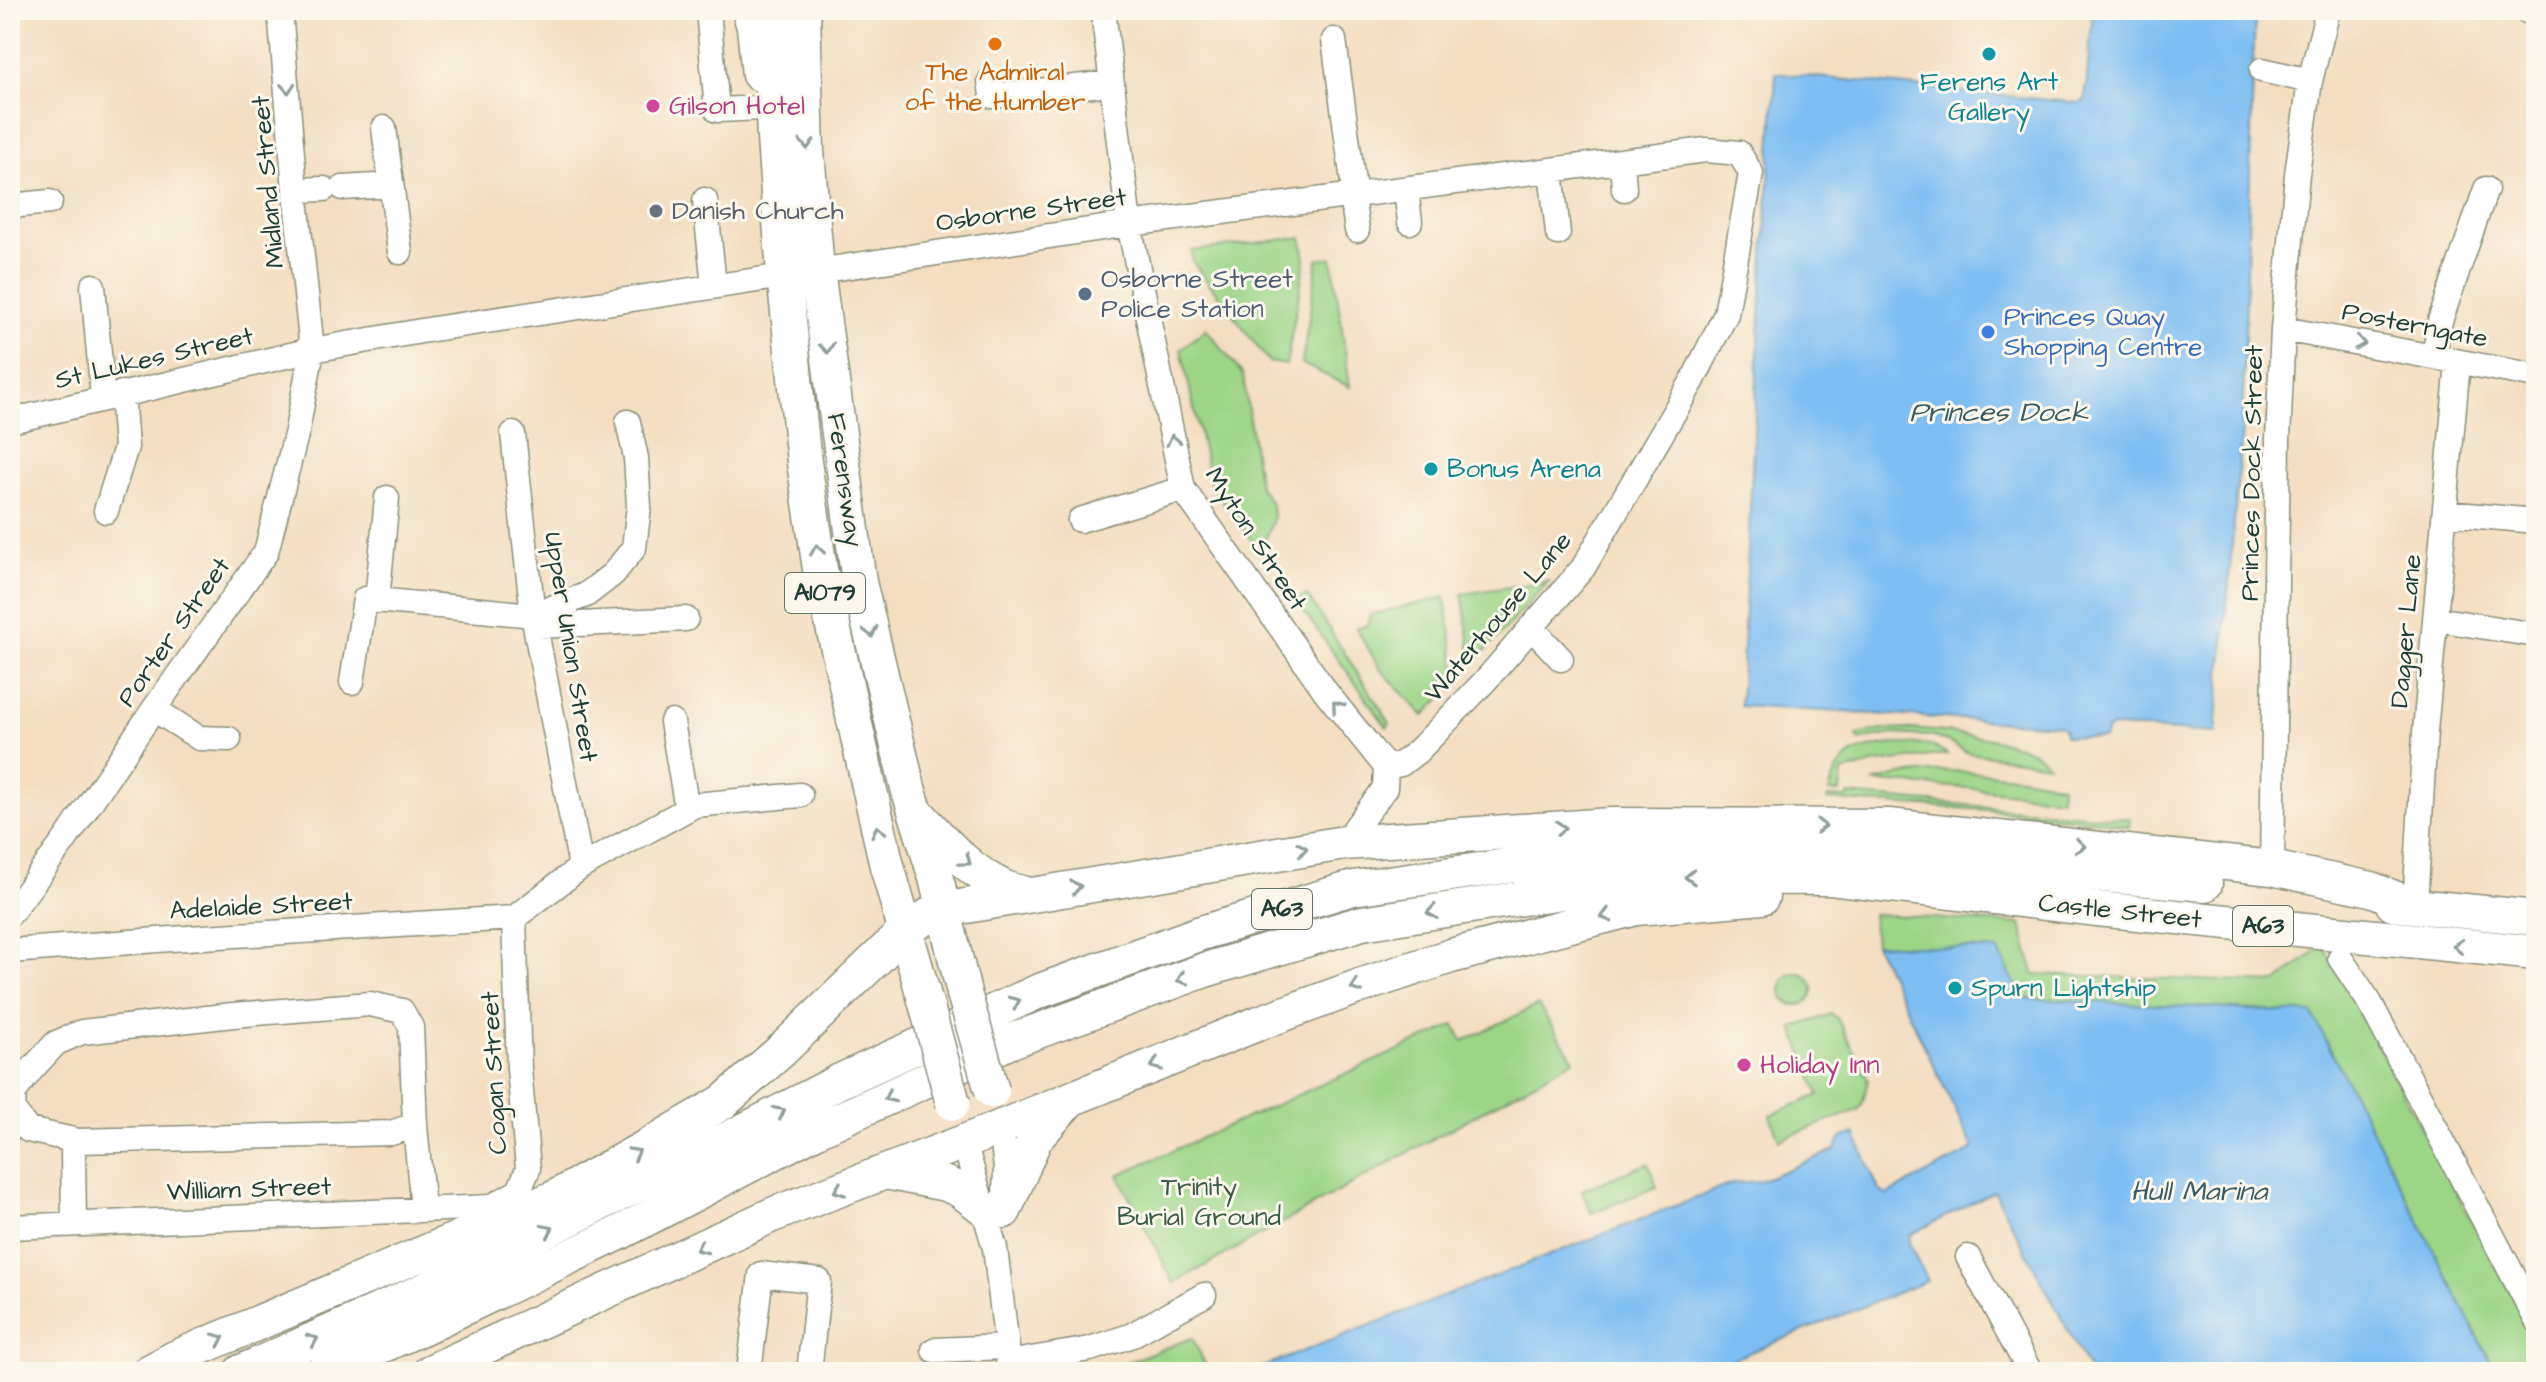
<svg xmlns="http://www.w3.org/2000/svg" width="2546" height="1382" font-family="'Architects Daughter',sans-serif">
	<rect width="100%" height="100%" fill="#fbf7ec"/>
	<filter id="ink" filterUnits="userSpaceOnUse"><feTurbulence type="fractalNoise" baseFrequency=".0125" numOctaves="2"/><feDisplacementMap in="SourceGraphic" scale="16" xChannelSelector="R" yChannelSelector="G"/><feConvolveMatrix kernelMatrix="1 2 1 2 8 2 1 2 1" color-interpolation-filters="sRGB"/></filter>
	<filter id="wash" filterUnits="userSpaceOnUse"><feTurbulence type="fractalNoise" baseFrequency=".006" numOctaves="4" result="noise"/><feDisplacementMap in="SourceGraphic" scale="32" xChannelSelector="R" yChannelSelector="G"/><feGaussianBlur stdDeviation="1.8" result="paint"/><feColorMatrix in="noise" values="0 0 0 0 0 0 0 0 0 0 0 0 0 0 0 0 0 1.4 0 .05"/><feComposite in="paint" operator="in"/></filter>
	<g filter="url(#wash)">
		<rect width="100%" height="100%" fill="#f3dec1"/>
		<path fill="#9dd587" stroke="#5e895e" stroke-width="2" d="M1302,237L1305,261L1286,365L1269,362L1193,262L1192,251Z
			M1332,258L1350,387L1302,364L1318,259Z
			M1206,329L1243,375L1259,487C1282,510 1273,525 1259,550L1211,486L1181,349Z
			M1549,581L1473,664L1462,594Z
			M1307,595L1390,723L1387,727L1295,599Z
			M1445,597L1458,680L1424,716L1380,669L1356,628L1368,625L1370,615Z
			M1912,729C1942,732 2031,738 2048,764L1969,753L1946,741L1929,736L1894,734L1859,740L1857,735L1882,730Z
			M1894,744C1911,744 1933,742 1947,754L1877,763L1842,772L1840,792H1829C1841,752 1854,749 1894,744Z
			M1944,771C1985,772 2022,775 2061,785V798L1969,788L1873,782L1900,775Z
			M1848,795L2130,819L2129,827L2106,822L1988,810L1827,800L1828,797L1847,798Z
			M1872,914L2021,924L2034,974L2276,983L2323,945L2527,1323L2536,1344V1372H2496L2312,1014L2022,998L1998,950L1875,944Z
			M1781 989a16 16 0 1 1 32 0a16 16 0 1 1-32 0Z
			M1538,1005L1574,1060L1174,1283L1118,1175L1455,1025L1463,1041Z
			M1832,1014L1837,1018L1868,1079L1863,1102L1858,1110L1779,1140L1770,1115L1819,1095L1793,1028Z
			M1648,1163L1657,1187L1591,1213L1582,1190Z
			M1192,1338L1209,1372H1092L1111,1368Z"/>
		<path fill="#7ebef3" stroke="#4e7e94" stroke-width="2" d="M2093,10H2255L2242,428L2216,733L2112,727L2107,730L2104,738L2065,736L2064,729L2059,725L1740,706L1760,318L1776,73L2079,103L2085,100Z
			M1875,944L1998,950L2022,998L2312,1013L2496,1372H2090L1994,1191L1910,1235L1909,1244L1927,1281L1701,1372H1250L1734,1183L1760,1181L1835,1150L1841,1137L1855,1134L1879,1190L1887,1195L1974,1149Z"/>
	</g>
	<g filter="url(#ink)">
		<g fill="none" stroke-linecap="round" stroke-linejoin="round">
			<g stroke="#898e7a" stroke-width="27">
				<path id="minor" d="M708,10L717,110L765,108
					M1103,10L1129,224L1183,489L1326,692L1386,767L1385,788L1344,843
					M2524,10L2536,14
					M1334,40L1355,197
					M2262,70L2310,81
					M990,81L992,96L1111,83
					M384,128L400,252
					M1622,162L1624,189
					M1551,171L1558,233
					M343,188L391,185
					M295,190L324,189
					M1406,190L1410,222
					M1352,197L1357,230
					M705,200L714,285
					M10,206L50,202
					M93,286L103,398
					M2283,329L2536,376
					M2434,356L2440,321L2486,189
					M10,421L312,350L433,329L1129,224L1706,150L1739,153L1751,173L1726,314L1693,380L1583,568L1485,681L1418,751L1401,764L1386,767
					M513,434L533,615L581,867
					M106,511L126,447L122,393
					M2445,513L2536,521
					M1080,520L1183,489
					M377,600L387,498
					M2436,619L2536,635
					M537,626L686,619
					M1531,627L1561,659
					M352,682L365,599L533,615L586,595L613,574L634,548L639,506L636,458L628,422
					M154,709L199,738L229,739
					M672,722L687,809
					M2272,868L2278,440L2283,329L2297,174L2310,81L2328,10
					M2415,906L2425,732L2458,362
					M10,914L65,840L154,709L266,552L297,431L312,350L295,190L280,10
					M514,918L581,867L695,805L800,795
					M10,951L171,939L514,918
					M2340,958L2370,1003L2536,1319
					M415,1125L423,1210
					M1001,1126L1006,1169L1005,1195
					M964,1142L995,1248L1010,1372
					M74,1224L73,1147L78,1141L28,1130L13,1110L14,1092L32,1069L56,1043L82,1032L233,1015L370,1004L402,1011L411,1027L415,1125L391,1133L78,1141
					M10,1227L491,1207L519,1191L528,1169L519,1069L514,918
					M1968,1257L2030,1372
					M934,1350L1005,1347
					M1008,1363L1090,1349L1130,1336L1204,1295
					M749,1372L761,1274L819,1281L809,1372"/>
			</g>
			<g stroke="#898e7a" stroke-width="33">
				<path id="major" d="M747,10L752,27L757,75"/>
			</g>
			<g stroke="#898e7a" stroke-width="37">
				<path id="highway" d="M769,10L774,139L784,275L804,462L820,569L887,866L927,1007
					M803,10L807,152L817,270L859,582L908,788L936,878L964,993
					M920,816C944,842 971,873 1005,888C1013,891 1022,893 1030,895
					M2393,904L2536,918
					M886,1172L946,1184L960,1190L985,1209
					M1004,1211L1035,1139L1066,1104
					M149,1372L175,1358L554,1198L646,1147L723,1102L781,1051L906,930L936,911L1344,843L1611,825L1889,826L2272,868L2371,889L2415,906
					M241,1372L427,1289L660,1174L840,1081L1037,992L1201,933L1353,888L1514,865L1642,851L1767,852L1913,858L2205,884
					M323,1372L428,1325L621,1232L817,1130L1011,1041L1205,970L1362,923L1645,879L1701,877L1830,878L2098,909L2536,953
					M430,1372L772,1215L964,1142L1259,1023L1360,986L1451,956L1636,908L1762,897"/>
			</g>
			<use href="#minor" stroke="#fff" stroke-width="24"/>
			<use href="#major" stroke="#fff" stroke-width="30"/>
			<use href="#highway" stroke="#fff" stroke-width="34"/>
			<g stroke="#898e7a" stroke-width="37" stroke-linecap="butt">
				<path id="highway-bridge" d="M964,993L992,1091
					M927,1007L953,1103"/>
			</g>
			<use href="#highway-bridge" stroke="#fff" stroke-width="34"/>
		</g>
		<defs><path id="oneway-chevron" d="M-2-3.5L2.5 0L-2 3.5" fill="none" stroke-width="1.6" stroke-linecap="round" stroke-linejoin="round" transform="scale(2)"/></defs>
		<g stroke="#8f9e9a">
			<use href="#oneway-chevron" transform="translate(288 88) rotate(85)"/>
			<use href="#oneway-chevron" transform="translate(807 144) rotate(88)"/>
			<use href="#oneway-chevron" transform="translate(2360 343) rotate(10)"/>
			<use href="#oneway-chevron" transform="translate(827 348) rotate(83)"/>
			<use href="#oneway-chevron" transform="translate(1173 440) rotate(-102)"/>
			<use href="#oneway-chevron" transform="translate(817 550) rotate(-98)"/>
			<use href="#oneway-chevron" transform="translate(871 632) rotate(77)"/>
			<use href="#oneway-chevron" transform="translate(1337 706) rotate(-130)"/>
			<use href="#oneway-chevron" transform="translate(1821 826)"/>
			<use href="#oneway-chevron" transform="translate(1561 828) rotate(-4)"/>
			<use href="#oneway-chevron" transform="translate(878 831) rotate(-103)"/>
			<use href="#oneway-chevron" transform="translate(2080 846) rotate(6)"/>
			<use href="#oneway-chevron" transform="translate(1302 849) rotate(-9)"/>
			<use href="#oneway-chevron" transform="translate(966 861) rotate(37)"/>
			<use href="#oneway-chevron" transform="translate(1690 877) rotate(178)"/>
			<use href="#oneway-chevron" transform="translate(1076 887) rotate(-10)"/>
			<use href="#oneway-chevron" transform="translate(1432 912) rotate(171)"/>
			<use href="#oneway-chevron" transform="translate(1606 916) rotate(166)"/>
			<use href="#oneway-chevron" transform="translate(2458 946) rotate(-175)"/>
			<use href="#oneway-chevron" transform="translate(1182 979) rotate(160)"/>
			<use href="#oneway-chevron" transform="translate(1356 987) rotate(160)"/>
			<use href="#oneway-chevron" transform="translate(1015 1002) rotate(-24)"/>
			<use href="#oneway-chevron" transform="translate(1156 1065) rotate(158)"/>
			<use href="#oneway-chevron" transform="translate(889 1097) rotate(155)"/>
			<use href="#oneway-chevron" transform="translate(780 1112) rotate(-27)"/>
			<use href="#oneway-chevron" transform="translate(635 1153) rotate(-29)"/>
			<use href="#oneway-chevron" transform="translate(839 1190) rotate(159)"/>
			<use href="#oneway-chevron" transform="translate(548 1230) rotate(-26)"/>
			<use href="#oneway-chevron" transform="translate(701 1248) rotate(155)"/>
			<use href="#oneway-chevron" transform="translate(219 1339) rotate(-23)"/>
			<use href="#oneway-chevron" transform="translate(313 1340) rotate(-24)"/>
		</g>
	</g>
	<circle fill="#e8710a" stroke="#fbf7ec" stroke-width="3" cx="995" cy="44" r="8"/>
	<g fill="#0f9aa8" stroke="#fbf7ec" stroke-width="3">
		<circle cx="1989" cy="54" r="8"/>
		<circle cx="1431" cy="469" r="8"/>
		<circle cx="1955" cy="988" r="8"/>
	</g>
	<g fill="#d1479c" stroke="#fbf7ec" stroke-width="3">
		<circle cx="653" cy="106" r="8"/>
		<circle cx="1744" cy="1065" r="8"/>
	</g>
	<circle fill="#6b7280" stroke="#fbf7ec" stroke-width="3" cx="656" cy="211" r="8"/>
	<circle fill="#5c6f8a" stroke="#fbf7ec" stroke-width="3" cx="1085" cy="294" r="8"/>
	<circle fill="#3f7fe0" stroke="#fbf7ec" stroke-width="3" cx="1988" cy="332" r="8"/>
	<g text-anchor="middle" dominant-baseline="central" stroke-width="6" stroke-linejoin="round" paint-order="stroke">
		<g fill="#fbf7ec" stroke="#61756b" stroke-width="2">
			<rect x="785" y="573" width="80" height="40" rx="6"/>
			<rect x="1252" y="889" width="60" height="40" rx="6"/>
			<rect x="2233" y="906" width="60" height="40" rx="6"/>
		</g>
		<g font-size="24" font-weight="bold" fill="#1f3d34">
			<text x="825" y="593">A1079</text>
			<text x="1282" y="909">A63</text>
			<text x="2263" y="926">A63</text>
		</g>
		<g font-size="26" fill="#c56008" stroke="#fbf7ec">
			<text x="995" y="72">The Admiral<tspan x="995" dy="30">of the Humber</tspan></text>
		</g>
		<g font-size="26" fill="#0d838f" stroke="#fbf7ec" text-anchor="start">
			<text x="1989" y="82" text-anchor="middle">Ferens Art<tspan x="1989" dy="30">Gallery</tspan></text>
			<text x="1447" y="469">Bonus Arena</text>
			<text x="1971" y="988">Spurn Lightship</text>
		</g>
		<g font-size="26" fill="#b23c85" stroke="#fbf7ec" text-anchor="start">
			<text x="669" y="106">Gilson Hotel</text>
			<text x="1760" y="1065">Holiday Inn</text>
		</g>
		<g font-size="26" fill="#1f3d34" stroke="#fbf7ec">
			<text transform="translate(268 182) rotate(-95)">Midland Street</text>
			<text transform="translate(1031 210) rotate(-8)">Osborne Street</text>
			<text transform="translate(2415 325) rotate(11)">Posterngate</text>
			<text transform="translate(154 358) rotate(-13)">St Lukes Street</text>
			<text transform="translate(2252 473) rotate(-89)">Princes Dock Street</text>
			<text transform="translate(845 480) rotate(82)">Ferensway</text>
			<text transform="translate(1256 539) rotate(57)">Myton Street</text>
			<text transform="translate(1498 617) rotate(-50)">Waterhouse Lane</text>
			<text transform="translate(2406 631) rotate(-85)">Dagger Lane</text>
			<text transform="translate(174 632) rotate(-55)">Porter Street</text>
			<text transform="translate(571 647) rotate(81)">Upper Union Street</text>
			<text transform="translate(261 906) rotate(-3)">Adelaide Street</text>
			<text transform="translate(2120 911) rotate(6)">Castle Street</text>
			<text transform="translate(494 1073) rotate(-93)">Cogan Street</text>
			<text transform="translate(249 1189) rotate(-2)">William Street</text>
		</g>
		<g font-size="26" fill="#5b616d" stroke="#fbf7ec" text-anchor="start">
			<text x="672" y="211">Danish Church</text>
		</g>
		<g font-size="26" fill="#4e5e75" stroke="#fbf7ec" text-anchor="start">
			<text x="1101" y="279">Osborne Street<tspan x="1101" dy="30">Police Station</tspan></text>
		</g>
		<g font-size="26" fill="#366cbe" stroke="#fbf7ec" text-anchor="start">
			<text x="2004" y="317">Princes Quay<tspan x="2004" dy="30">Shopping Centre</tspan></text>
		</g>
		<g font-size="26" fill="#385b45" stroke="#fbf7ec">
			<text x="1199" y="1187">Trinity<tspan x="1199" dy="30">Burial Ground</tspan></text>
		</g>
		<g font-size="28" font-style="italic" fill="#375d64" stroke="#fbf7ec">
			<text x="1999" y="412">Princes Dock</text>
			<text x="2199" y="1191">Hull Marina</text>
		</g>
	</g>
	<rect width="2546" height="1382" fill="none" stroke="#fbf7ec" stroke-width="40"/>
</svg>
